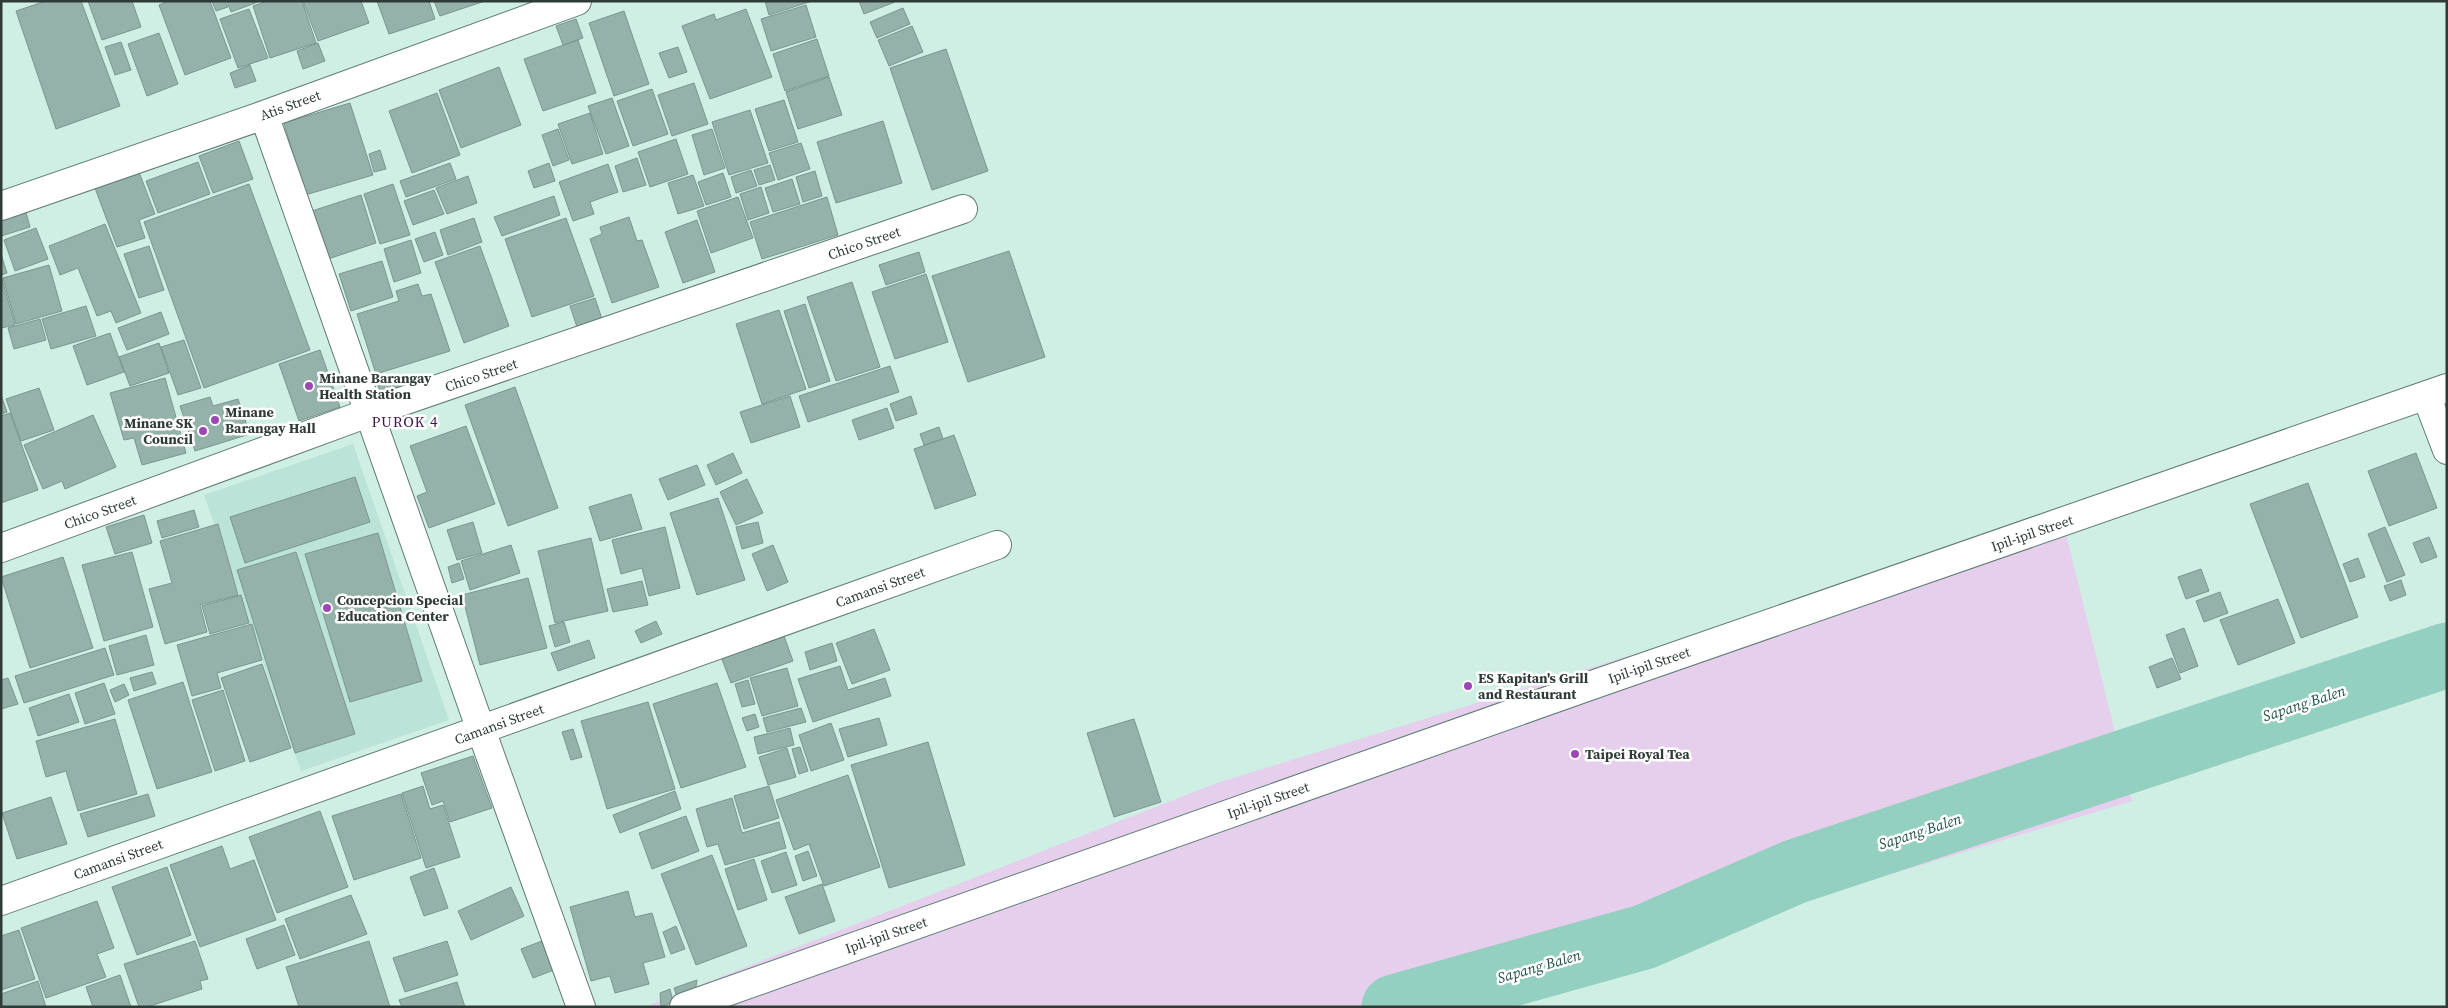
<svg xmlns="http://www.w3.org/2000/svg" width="2448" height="1008" font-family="'Source Serif 4',serif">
	<rect width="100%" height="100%" fill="#cfeee4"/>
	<path fill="#bbe3d7" d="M353,444L449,720L301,771L204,495Z"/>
	<path fill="#e5cfec" d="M2063,522L2132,801L1453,1007H644L1217,783Z"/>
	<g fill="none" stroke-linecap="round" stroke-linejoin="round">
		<path stroke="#94d0c0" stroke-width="65" d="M1394,1007L1644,937L1794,872L2447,655"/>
	</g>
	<path fill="#95b2aa" stroke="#7a968e" d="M46,1H81L120,106L56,129L16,11Z
		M88,1H132L141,27L102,40Z
		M168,1H210L231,58L185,75L159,5Z
		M212,1H225L228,7L216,11Z
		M227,1H258V2L231,12Z
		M267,1H302L316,43L270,58L253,6Z
		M303,1H361L369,23L318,41Z
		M377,1H429L435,19L389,34Z
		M434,1H485L440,16Z
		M765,1H812L769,15Z
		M859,1H895V2L864,14Z
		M806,5L816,37L771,51L761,19Z
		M903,8L910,24L877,38L870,22Z
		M249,9L268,58L238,68L220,19Z
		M746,9L772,77L710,99L682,26L714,14L716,20Z
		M624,11L649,84L614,96L589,23Z
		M576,19L583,38L563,45L556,26Z
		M912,26L923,52L889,66L878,40Z
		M159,33L178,84L147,96L128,44Z
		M817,39L829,76L785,91L773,54Z
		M578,40L596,93L543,111L524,59Z
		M121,42L131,70L115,75L105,47Z
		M318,43L325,61L303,69L297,51Z
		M678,47L687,72L669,78L659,53Z
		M946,49L988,171L932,190L890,68Z
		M250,65L256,81L235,88L230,73Z
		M499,67L521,125L461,148L439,90Z
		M829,77L842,115L798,129L786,92Z
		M694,83L708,124L672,136L658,95Z
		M652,89L668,134L633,146L617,101Z
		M437,93L460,155L412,173L389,111Z
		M612,98L629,146L606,154L588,106Z
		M784,100L798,142L769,151L755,109Z
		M350,103L373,175L305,195L284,123Z
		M750,110L768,163L729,175L712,122Z
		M590,113L603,154L572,164L558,124Z
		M883,121L902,183L836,203L817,142Z
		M558,129L569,160L553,166L542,135Z
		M712,129L725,168L704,175L692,135Z
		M676,139L688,174L650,187L638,152Z
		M239,141L253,179L213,193L199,156Z
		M801,143L810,169L778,180L769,153Z
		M380,150L386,169L374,172L369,154Z
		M637,158L646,185L623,192L615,166Z
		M198,162L210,194L158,213L146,181Z
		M450,163L456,179L406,197L400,181Z
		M549,163L555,181L534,188L528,171Z
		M608,164L618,192L590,202L594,214L573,221L559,182Z
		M770,165L775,180L759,185L754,170Z
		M751,170L757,186L736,193L731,177Z
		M815,171L822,196L803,202L796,177Z
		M139,172L155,214L139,220L145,238L117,247L95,188Z
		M723,173L731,197L706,205L698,182Z
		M693,175L704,206L678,214L668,183Z
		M468,176L477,203L447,214L436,188Z
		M792,179L800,204L773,212L765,188Z
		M249,184L310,350L204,388L144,222Z
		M393,184L410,235L380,244L364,194Z
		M761,187L769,213L748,220L740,194Z
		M434,190L444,214L413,225L404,201Z
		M361,195L376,243L328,259L312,211Z
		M554,196L560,215L502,236L494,217Z
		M738,197L753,238L711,253L697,211Z
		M827,197L838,235L762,259L750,222Z
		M25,209L30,227L1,236V216Z
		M629,217L637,241L642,240L659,287L612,303L590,239L602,234L600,227Z
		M474,218L482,242L448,255L440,230Z
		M566,218L594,296L532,317L505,239Z
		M697,220L715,272L683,283L665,232Z
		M105,224L141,313L116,323L111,311L97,316L78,268L60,275L49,246Z
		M36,228L48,259L15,271L4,240Z
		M435,232L443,255L424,262L415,239Z
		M411,240L421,273L394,282L384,249Z
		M149,246L164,290L139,298L124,254Z
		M480,246L509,326L464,343L435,262Z
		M1009,251L1045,357L968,382L932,276Z
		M919,252L925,272L886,285L879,265Z
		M1,254L7,273L1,275Z
		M382,261L393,297L351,311L339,274Z
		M49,265L62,311L16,324L3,278Z
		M926,274L948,342L895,359L872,292Z
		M1,276L15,325L1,328Z
		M852,282L880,367L836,381L807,297Z
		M418,284L422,296L431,294L450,351L376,374L357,314L399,301L396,291Z
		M595,298L602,319L577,327L570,306Z
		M805,304L830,381L809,388L784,311Z
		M86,306L96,336L51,349L42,319Z
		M779,310L806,389L762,404L736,324Z
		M161,312L169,334L127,350L118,328Z
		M40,319L46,340L14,349L8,328Z
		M110,333L124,372L87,385L73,346Z
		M184,340L201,388L178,395L161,347Z
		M159,343L169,373L130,386L119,357Z
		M320,350L340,407L299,421L279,364Z
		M890,366L899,392L808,422L799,396Z
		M398,377L403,389L382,396L377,383Z
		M165,378L186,453L142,465L134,438L124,440L110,393Z
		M515,387L558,508L508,526L465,405Z
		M39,388L54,430L21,441L6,399Z
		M1,395L7,412L1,414Z
		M790,396L800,427L751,443L740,412Z
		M911,396L917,414L896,421L890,404Z
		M210,397L213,406L238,399L250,434L195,451L180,406Z
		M887,408L894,428L859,440L852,420Z
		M10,413L38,490L1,503V416Z
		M93,415L116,467L65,489L62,481L43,489L24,445Z
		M466,426L495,504L429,528L417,496L427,492L410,446Z
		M939,427L943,439L924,445L920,434Z
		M954,435L976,495L935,509L914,449Z
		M733,453L742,473L716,485L707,465Z
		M2416,453L2437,508L2389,526L2368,471Z
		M697,465L705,485L668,500L659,479Z
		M355,477L370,522L245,563L230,517Z
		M747,479L763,513L736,525L720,492Z
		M2308,483L2358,617L2301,638L2250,504Z
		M631,494L642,529L600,541L589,507Z
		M718,498L745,580L697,595L670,513Z
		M194,510L199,527L162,538L157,521Z
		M144,515L152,543L115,554L106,527Z
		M473,522L482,553L457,560L447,530Z
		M758,522L763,543L742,549L736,527Z
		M218,524L238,595L200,605L207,632L165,644L149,589L172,583L160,541Z
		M665,527L680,588L649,596L642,568L621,574L612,540Z
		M2385,527L2405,575L2387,582L2368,534Z
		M378,533L422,681L350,702L305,554Z
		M2429,537L2437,557L2421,563L2413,543Z
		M591,538L608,611L555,623L538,551Z
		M511,545L520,573L470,590L461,561Z
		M773,545L788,582L767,591L752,554Z
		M132,552L153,627L104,641L82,565Z
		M296,552L355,734L295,753L237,570Z
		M63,557L93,648L30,668L1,577Z
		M2358,558L2365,577L2350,582L2343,564Z
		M459,563L464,579L452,583L448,567Z
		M2201,569L2209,591L2186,599L2178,577Z
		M528,578L547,648L480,665L462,595Z
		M2401,580L2406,595L2390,601L2384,586Z
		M642,581L648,605L613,612L607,589Z
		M2220,592L2228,613L2204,622L2196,601Z
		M241,595L249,623L210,634L202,606Z
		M2278,599L2295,643L2238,665L2220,620Z
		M656,621L662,634L641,643L635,631Z
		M564,622L570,642L555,647L549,626Z
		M252,624L262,660L217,673L221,688L192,696L177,645Z
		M2184,628L2198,666L2180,673L2166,635Z
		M874,629L890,670L852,684L836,643Z
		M783,633L793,661L731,683L720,654Z
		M146,635L154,665L117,675L109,646Z
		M589,640L595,658L558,671L551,653Z
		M832,643L837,661L810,670L805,652Z
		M105,648L114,675L24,703L15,676Z
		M2172,658L2181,679L2157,688L2149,667Z
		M262,664L291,748L250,762L221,678Z
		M840,666L848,690L885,678L891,696L813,722L798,679Z
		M787,668L798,706L762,716L750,678Z
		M152,672L156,684L134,691L130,678Z
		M8,678L18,704L1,709V680Z
		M748,680L755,704L742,707L735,684Z
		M183,682L212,772L157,789L128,700Z
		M104,683L115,714L85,724L75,693Z
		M717,683L746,767L681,788L653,704Z
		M124,684L129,695L115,702L110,690Z
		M223,690L245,761L215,771L192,700Z
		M69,694L79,722L38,736L29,708Z
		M648,702L675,789L607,809L581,721Z
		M801,708L806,722L767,732L763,718Z
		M755,714L759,727L747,731L742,718Z
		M879,718L887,745L848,757L839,729Z
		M115,719L137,794L78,811L66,771L46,777L36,741Z
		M1134,719L1161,802L1114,817L1087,733Z
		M831,723L844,760L811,771L799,735Z
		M790,728L794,745L758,754L754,737Z
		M573,729L582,757L571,760L562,732Z
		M928,742L965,865L889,888L851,765Z
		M800,747L808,771L799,774L792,749Z
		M787,748L796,777L768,785L759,757Z
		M473,756L492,808L450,822L443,801L432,805L421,773Z
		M848,775L880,867L824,886L809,844L794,850L776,800Z
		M423,786L430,809L443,805L460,857L426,868L402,793Z
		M769,786L779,818L744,829L734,796Z
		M675,791L681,809L620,833L613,815Z
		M148,794L155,816L88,837L80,814Z
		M401,794L421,858L354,880L332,816Z
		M51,797L67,844L17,859L2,813Z
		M732,798L742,833L779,822L786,848L725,865L718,844L707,847L696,809Z
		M320,811L348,887L277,913L249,837Z
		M686,816L699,851L652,869L639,833Z
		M222,846L230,869L254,860L276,920L200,947L170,865Z
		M808,851L817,876L803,881L795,856Z
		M786,852L797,885L772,893L761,861Z
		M712,855L747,946L696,965L661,874Z
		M754,859L767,900L738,910L725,869Z
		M167,867L191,935L137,955L112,887Z
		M434,868L448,908L424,916L410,877Z
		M822,884L835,921L799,934L785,897Z
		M511,887L524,916L471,940L458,911Z
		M628,891L635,917L652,913L665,957L643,963L649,984L615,993L610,976L591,981L570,907Z
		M351,895L367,934L300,959L285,919Z
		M97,901L114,948L97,954L106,977L46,998L21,928Z
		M284,925L295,955L257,969L246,939Z
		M676,926L685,949L671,954L663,932Z
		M19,930L35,979L1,990V936Z
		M195,941L208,979L200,981L202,989L147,1007H139L124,964Z
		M369,941L390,1007H299L286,967Z
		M447,941L458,975L405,992L393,958Z
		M542,941L554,970L533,978L521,949Z
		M120,975L131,1007H93L86,987Z
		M697,980L694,998L679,1003L674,988Z
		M38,981L46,1007H1V994Z
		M457,982L465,1007H402L399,1000Z
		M670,989L673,1002L661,1007L660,993Z"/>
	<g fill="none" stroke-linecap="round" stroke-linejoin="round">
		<g stroke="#5f7a72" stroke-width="30">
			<path id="minor" d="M264,115L481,730L581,1007
				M1,206L264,115L577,1
				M2426,395L2447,450
				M1,548L368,413L963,209
				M1,901L997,545
				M684,1007L1598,683L2447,388"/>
		</g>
		<use href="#minor" stroke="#fff" stroke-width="28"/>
	</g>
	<g fill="#9c47b5" stroke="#fff" stroke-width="2">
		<circle cx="309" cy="386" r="5"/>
		<circle cx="215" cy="420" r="5"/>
		<circle cx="203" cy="431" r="5"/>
		<circle cx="327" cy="608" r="5"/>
		<circle cx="1468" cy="686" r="5"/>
		<circle cx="1575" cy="754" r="5"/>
	</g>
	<g text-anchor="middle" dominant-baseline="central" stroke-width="5" stroke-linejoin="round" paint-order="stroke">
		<g font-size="14" fill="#2f3b37" stroke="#fff">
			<text transform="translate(290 105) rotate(-20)">Atis Street</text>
			<text transform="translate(864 243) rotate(-19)">Chico Street</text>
			<text transform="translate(481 375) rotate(-19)">Chico Street</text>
			<text transform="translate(100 512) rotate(-20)">Chico Street</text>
			<text transform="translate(2032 533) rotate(-19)">Ipil-ipil Street</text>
			<text transform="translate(880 587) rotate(-20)">Camansi Street</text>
			<text transform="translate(1649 665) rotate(-19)">Ipil-ipil Street</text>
			<text transform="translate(499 724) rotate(-20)">Camansi Street</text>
			<text transform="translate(1268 800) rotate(-19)">Ipil-ipil Street</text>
			<text transform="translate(118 859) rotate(-20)">Camansi Street</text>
			<text transform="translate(886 935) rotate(-19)">Ipil-ipil Street</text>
		</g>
		<g font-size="14" font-weight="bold" fill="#2f3b37" stroke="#fff" text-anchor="start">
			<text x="319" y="378">Minane Barangay<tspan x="319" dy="16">Health Station</tspan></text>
			<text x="225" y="412">Minane<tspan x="225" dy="16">Barangay Hall</tspan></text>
			<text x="193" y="423" text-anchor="end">Minane SK<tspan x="193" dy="16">Council</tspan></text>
			<text x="337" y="600">Concepcion Special<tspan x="337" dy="16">Education Center</tspan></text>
			<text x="1478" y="678">ES Kapitan's Grill<tspan x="1478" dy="16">and Restaurant</tspan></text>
			<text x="1585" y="754">Taipei Royal Tea</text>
		</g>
		<g font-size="15" letter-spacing="1" fill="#40174c" stroke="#fff">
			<text x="405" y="421">PUROK 4</text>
		</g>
		<g font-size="15" font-style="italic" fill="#215347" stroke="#fff">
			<text transform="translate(2304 703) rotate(-18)">Sapang Balen</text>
			<text transform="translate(1920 831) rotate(-18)">Sapang Balen</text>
			<text transform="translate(1539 966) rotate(-16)">Sapang Balen</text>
		</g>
	</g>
	<rect width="2448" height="1008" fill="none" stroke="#2f3b37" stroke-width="5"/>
</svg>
